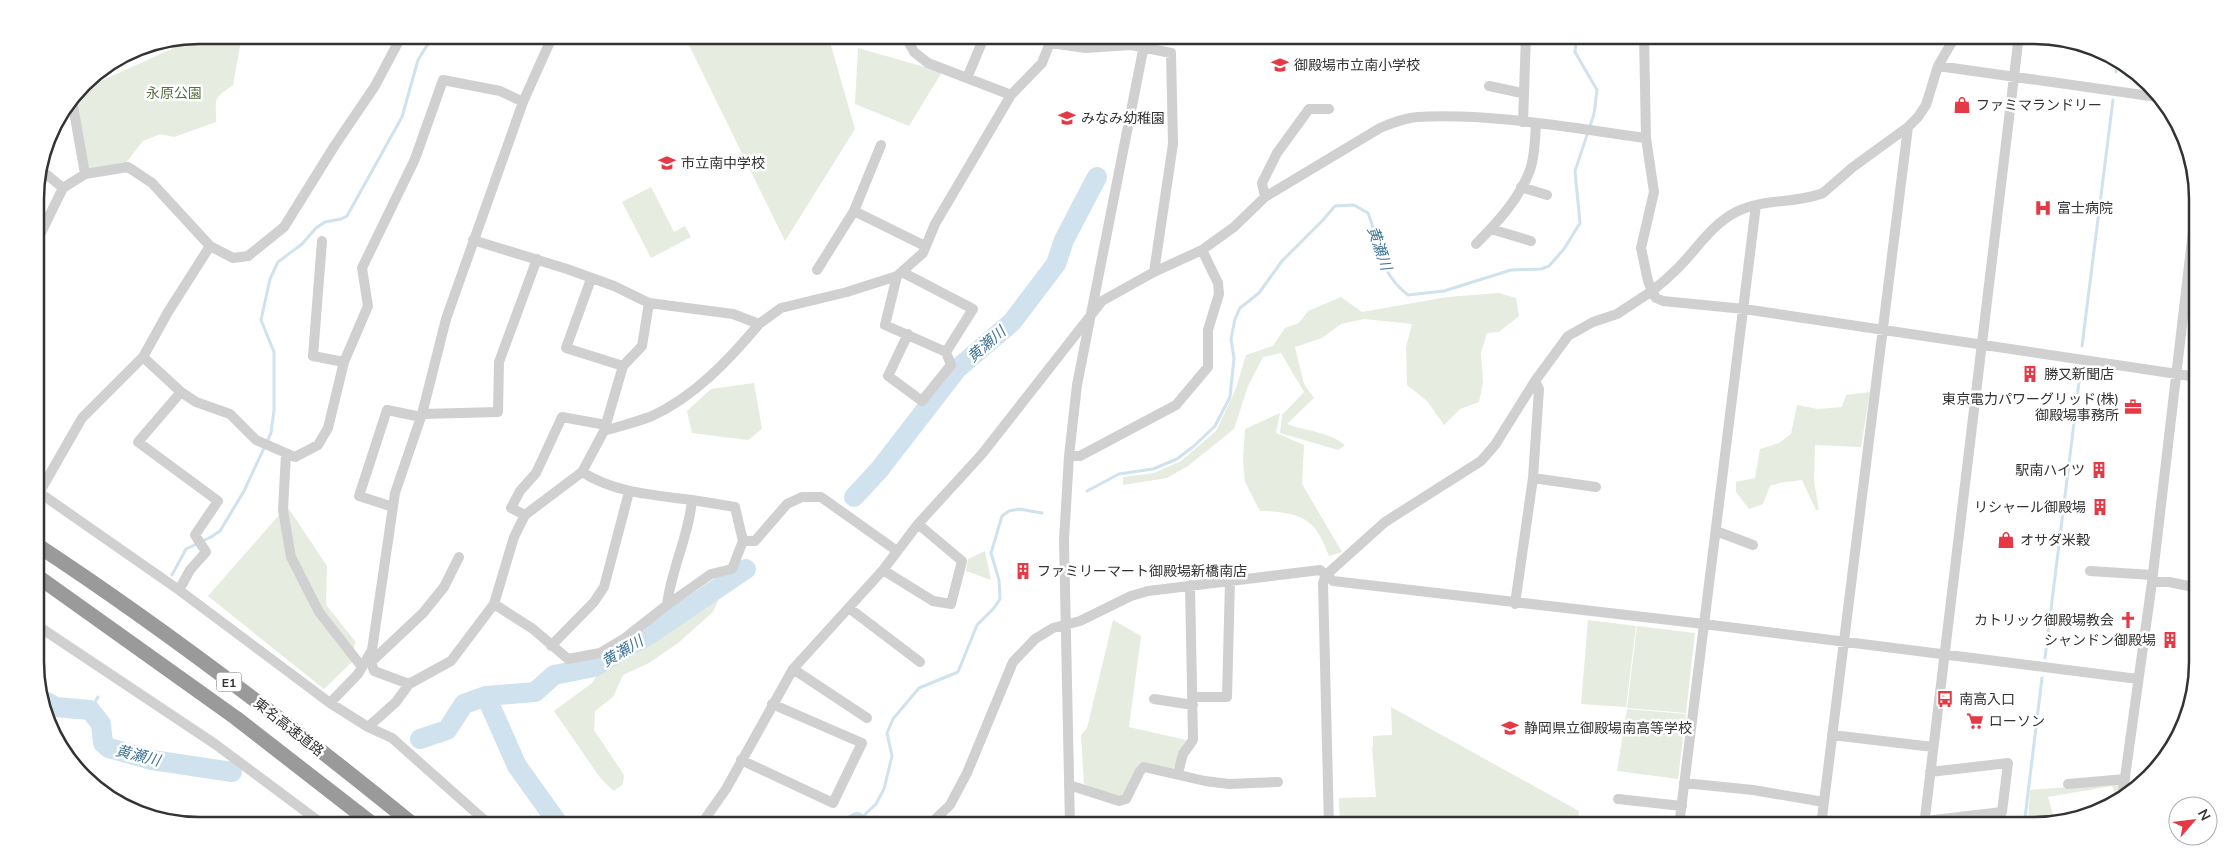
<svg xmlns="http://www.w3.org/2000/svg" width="2233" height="861" font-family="Mulish,'Noto Sans JP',sans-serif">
	<rect width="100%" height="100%" fill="#fff"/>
	<path fill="#e6ecdf" d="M202,35H242L233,85C213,100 216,95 216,122L174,137L160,134L143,141L125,164L87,172L75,96L79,91Z
		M684,35H828L855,129L785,241Z
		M858,48L942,72L909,126L855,104Z
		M651,187L674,232L685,226L691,237L651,258L622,202Z
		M1499,293L1516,298L1519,316L1499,332L1487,333L1481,353L1483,383L1479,402L1460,409L1444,425L1427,401L1407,385L1406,347L1412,324L1364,319L1341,324L1322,338L1295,347L1304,384L1314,398L1287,424C1306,431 1329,432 1345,445L1338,450L1280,433L1282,415L1304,392L1281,353L1263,357L1248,386L1234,429L1188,466L1167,478L1123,485V477L1154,473L1181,461L1216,431L1235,391L1246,355L1273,346L1285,328L1299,323L1308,311L1341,297L1362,312L1447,297Z
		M754,383L762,429L748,440L692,433L687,411L711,389Z
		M1870,392L1861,447L1815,445L1814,481L1819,510H1816L1802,480L1779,483L1770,486L1763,504L1749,509L1736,492V482L1755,478L1760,449L1779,443L1791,434L1797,405L1818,409L1842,407L1846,395Z
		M1280,413L1276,433L1304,445L1302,484L1342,552L1329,556C1325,546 1320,533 1312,525C1300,513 1276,511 1260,511L1245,482L1243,459L1245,429Z
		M287,506L327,566L326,605L355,641L352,662L324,689L208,596Z
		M985,551L991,580L966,571L968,559Z
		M722,592L713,612L678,643L649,663L623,675L613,697L595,711L594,730L624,775L623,784L614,791L601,779L554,711L592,683L602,667Z
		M1113,620L1141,636L1129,727L1186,740L1173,769L1140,771L1124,797L1115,799L1084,784L1081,735L1087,728Z
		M1588,620L1636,626L1626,707L1581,704Z
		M1637,626L1695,633L1686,713L1627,708Z
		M1391,707L1579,811L1577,826H1340L1339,798L1376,797L1372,747L1373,746V736L1392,735Z
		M1627,709L1686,714L1678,779L1617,771Z
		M2121,783L2118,801L2115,803L2114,790L2112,786L2048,797L2054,818L2098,811C2077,823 2051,826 2028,826L2030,790Z"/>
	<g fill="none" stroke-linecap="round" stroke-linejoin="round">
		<path stroke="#cfe2ee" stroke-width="3" d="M1160,43L1161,35
			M2116,72L2117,59
			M2082,346L2113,100
			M1087,491L1119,474L1153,469L1177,459L1194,446L1215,426L1230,397L1234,358L1231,339L1235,319L1240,308L1259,293L1282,261L1323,220L1335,206L1354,205L1368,213C1381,246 1378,272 1408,295L1444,291L1511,270L1541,269L1549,266L1564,249L1580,223L1575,171L1594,114L1597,90L1575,52L1576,41L1580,35
			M172,575L186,549L211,537L220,531L244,491L271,433L274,410V352L261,320L270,279L278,262L302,244L316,228L325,222L341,219L347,216L402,117L418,60L431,39L438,35
			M2045,658L2080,374
			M90,710L98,697
			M857,822L876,804L884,789L892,756L887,733L893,719L919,688L958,672L977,625L994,608L1000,599L999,580L991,553L1002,516L1009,511L1019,509L1042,513
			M2024,826L2042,678"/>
		<path stroke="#cfe2ee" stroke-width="20" d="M854,497L879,470L957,369L1012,322L1056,264L1064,240L1097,177
			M486,696L517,766L560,826
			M41,699L56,707L90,710L101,724L103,743L109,748L152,760L232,772
			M420,739L447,730L464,704L486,696L535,692L554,675L594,667L650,634L746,569
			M851,826L857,822"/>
		<path stroke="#d0d0d0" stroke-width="10" d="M577,35H582
			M905,35L914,52L928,63L1011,95
			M1956,35L1938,66L1926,105L1918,117L1908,127L1853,167L1823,193C1796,204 1763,198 1736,212C1711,225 1697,249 1678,268C1670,276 1661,284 1652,291L1656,298L1663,301L1744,309L2197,377
			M1050,43L1086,48L1131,45L1171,53L1173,144L1154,272
			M1938,66L2164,98
			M967,78L985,35
			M1489,86L1522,93
			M72,100L85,174
			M1523,122L1526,35
			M40,169L63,188
			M1521,187L1547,195
			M1265,197L1262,183L1277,153L1309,109H1329
			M854,211L925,246
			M1491,229L1531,241
			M473,240L567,269L614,286L649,303L733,314L759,324L781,308L847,292L897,276L923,253L935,224L1011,95L1042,63L1053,35
			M322,241L313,356L344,362
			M36,243L63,188L85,174L128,167L152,183L210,246L233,258L248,256L284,227L335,145L375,86L402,35
			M1476,244C1497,223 1520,198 1530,170C1535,156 1535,138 1536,124
			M817,270L854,211L881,145
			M902,272L973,309L946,352L951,365L922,401L888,376L908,334
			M897,276L885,325L946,352
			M591,279L566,348L623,366L604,431
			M143,357L181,392L138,442L218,501L195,535L206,552L190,570L179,590
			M623,366L642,346L649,303
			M181,392L196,402L230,414L256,440L295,457L318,445L328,428L344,362L368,306L362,268L415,159L443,80L500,91L523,102
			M422,414L498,412L499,362L537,259
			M286,454L283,510L291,557L319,612L362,667
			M1069,456H1080L1176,405L1208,367V330L1219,294L1218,283L1202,250
			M1533,478L1596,487
			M37,491L179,590L330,703L368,727L392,738L491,826
			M39,493L82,418L143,357L168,312L210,246
			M692,500L735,507L743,541
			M393,507L359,496L387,410L421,417
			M525,515L511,508L520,491L536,473L562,417L606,425
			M1716,531L1753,545
			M459,557L444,587L423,613L371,662L374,671L409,684L451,661L494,604L514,537L525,515L582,472L604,431C620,426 637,422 652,416C694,397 730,359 759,324
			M883,570L933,601L951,604L962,561L918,524
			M2090,571L2152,575
			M2152,582H2169L2198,588
			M494,604L533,629L568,659L600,653L625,638L667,605C671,569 689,536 692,500C653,495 615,493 582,472
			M1515,604L1533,478L1539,389L1535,381
			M667,605L711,574L732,569L743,541H755L787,504L802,497H821L897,551
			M849,608L920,662
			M38,626L215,744L325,826
			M551,646L594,602L604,587L629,492
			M793,669L867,718
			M1193,697H1227L1230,581
			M1154,699L1193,705
			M330,703L358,674L372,650L395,493L422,414L446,319L523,102L553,35
			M368,727L396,702L409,684
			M1832,735L1933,747
			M741,760L833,803L862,743L772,704
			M1178,773L1183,754L1193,740L1190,585
			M1684,783L1753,790L1824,802
			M2068,784L2125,779
			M1069,785L1119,801L1126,799L1140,771L1144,767L1205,781L1229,784L1278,782
			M1618,799L1682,806
			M2122,799L2152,582L2197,197
			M1925,821L2002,812L2008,763L1930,772
			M700,826L726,789L793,669L883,570L918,524L982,454L1102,301L1154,272L1202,250L1234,227L1265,197L1380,128C1392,123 1404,118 1417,117C1493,113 1571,128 1646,138
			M928,826L950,805L967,773L1013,662L1035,639L1053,628L1080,621L1131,596L1148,591L1320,570L1333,581L1704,624L2138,679
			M1070,826L1064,540L1069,456L1077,385L1146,35
			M1329,826L1323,583L1326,575L1385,522L1481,461L1495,445L1535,381L1568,336L1593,322L1617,314L1652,291L1648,281L1641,248L1654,192L1646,138L1644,35
			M1679,826L1756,205
			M1821,826L1908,127
			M1924,826L2019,35"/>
		<path stroke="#9a9a9a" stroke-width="15" d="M37,545C168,631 293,727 415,826
			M37,576L236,718L375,826"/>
	</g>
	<defs>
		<g id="school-bare" transform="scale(1.35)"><path d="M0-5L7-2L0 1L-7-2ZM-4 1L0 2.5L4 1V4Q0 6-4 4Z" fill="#e63946" stroke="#fff" stroke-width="2.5" paint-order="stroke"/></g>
		<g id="shop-bare" transform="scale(1.35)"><path d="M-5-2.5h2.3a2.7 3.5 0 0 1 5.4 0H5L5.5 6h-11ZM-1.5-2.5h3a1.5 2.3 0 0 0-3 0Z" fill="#e63946" stroke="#fff" stroke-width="2.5" paint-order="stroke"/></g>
		<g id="hospital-bare" transform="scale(1.35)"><path d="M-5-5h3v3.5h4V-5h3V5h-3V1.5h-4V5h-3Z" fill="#e63946" stroke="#fff" stroke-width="2.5" paint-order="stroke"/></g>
		<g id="building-bare" transform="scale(1.35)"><path d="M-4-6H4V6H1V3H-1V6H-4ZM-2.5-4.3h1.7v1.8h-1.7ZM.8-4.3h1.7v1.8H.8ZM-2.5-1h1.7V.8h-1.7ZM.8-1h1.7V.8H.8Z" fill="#e63946" stroke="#fff" stroke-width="2.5" paint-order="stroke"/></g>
		<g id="office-bare" transform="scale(1.35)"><path d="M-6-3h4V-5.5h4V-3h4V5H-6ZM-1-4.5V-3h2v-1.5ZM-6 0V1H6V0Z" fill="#e63946" stroke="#fff" stroke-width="2.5" paint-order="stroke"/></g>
		<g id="church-bare" transform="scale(1.35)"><path d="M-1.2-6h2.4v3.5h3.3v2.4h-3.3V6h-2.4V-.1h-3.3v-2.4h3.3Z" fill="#e63946" stroke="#fff" stroke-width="2.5" paint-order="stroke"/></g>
		<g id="bus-bare" transform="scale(1.35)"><path d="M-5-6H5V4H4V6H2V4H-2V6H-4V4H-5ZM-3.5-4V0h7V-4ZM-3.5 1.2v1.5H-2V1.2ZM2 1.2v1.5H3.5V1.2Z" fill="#e63946" stroke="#fff" stroke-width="2.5" paint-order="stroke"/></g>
		<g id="supermarket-bare" transform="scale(1.35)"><path d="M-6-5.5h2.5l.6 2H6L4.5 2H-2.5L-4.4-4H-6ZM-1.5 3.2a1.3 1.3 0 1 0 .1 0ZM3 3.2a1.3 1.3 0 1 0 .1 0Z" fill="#e63946" stroke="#fff" stroke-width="2.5" paint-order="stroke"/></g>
	</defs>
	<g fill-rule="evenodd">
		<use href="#school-bare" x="1280" y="65"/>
		<use href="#shop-bare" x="1962" y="105"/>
		<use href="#school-bare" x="1067" y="118"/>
		<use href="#school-bare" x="667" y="163"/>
		<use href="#hospital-bare" x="2043" y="208"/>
		<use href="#building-bare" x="2030" y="374"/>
		<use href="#office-bare" x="2133" y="407"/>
		<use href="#building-bare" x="2099" y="470"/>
		<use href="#building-bare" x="2100" y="507"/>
		<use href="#shop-bare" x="2006" y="540"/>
		<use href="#building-bare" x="1023" y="571"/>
		<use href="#church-bare" x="2128" y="620"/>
		<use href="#building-bare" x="2170" y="640"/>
		<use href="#bus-bare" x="1945" y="699"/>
		<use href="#supermarket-bare" x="1975" y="721"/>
		<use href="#school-bare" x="1510" y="728"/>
	</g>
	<g text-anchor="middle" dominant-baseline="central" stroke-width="5" stroke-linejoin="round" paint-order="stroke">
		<rect fill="#fff" stroke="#707070" stroke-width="1" x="216.5" y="672.5" width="25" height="19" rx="4"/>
		<g font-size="12" font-weight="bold" fill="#333">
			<text x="229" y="682">E1</text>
		</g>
		<g font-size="14" fill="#333" stroke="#fff" text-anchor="start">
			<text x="1294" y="65">御殿場市立南小学校</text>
			<text x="1976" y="105">ファミマランドリー</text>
			<text x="1081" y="118">みなみ幼稚園</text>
			<text x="681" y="163">市立南中学校</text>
			<text x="2057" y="208">富士病院</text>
			<text x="2044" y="374">勝又新聞店</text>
			<text x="2119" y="399" text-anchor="end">東京電力パワーグリッド(株)<tspan x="2119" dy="16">御殿場事務所</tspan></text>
			<text x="2085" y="470" text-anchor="end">駅南ハイツ</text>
			<text x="2086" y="507" text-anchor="end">リシャール御殿場</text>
			<text x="2020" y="540">オサダ米穀</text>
			<text x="1037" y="571">ファミリーマート御殿場新橋南店</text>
			<text x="2114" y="620" text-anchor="end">カトリック御殿場教会</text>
			<text x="2156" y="640" text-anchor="end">シャンドン御殿場</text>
			<text x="1959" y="699">南高入口</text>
			<text x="1989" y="721">ローソン</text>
			<text x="1524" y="728">静岡県立御殿場南高等学校</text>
		</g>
		<g font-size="14" fill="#56703f" stroke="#fff">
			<text x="174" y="93">永原公園</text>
		</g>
		<g font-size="14" fill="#333" stroke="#fff">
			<text transform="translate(289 727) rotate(38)">東名高速道路</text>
		</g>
		<g font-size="15" font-style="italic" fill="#3f7597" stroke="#fff">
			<text transform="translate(1380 248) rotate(71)">黄瀬川</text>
			<text transform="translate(986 344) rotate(-41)">黄瀬川</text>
			<text transform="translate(622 651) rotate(-31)">黄瀬川</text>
			<text transform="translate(138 755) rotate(14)">黄瀬川</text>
		</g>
	</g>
	<path d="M0 0H2233V861H0ZM199 44H2034A155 155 0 0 1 2189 199V662A155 155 0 0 1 2034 817H199A155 155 0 0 1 44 662V199A155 155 0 0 1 199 44Z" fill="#fff" fill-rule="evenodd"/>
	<path fill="none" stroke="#333" stroke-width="2.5" d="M199 44H2034A155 155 0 0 1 2189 199V662A155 155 0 0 1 2034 817H199A155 155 0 0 1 44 662V199A155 155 0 0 1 199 44Z"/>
	<g transform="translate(2193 821) rotate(62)"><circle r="24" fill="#ffffff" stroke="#adadad"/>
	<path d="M0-4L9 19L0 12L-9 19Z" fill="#e63946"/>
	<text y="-8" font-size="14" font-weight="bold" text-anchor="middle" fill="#333333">N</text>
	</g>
</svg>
